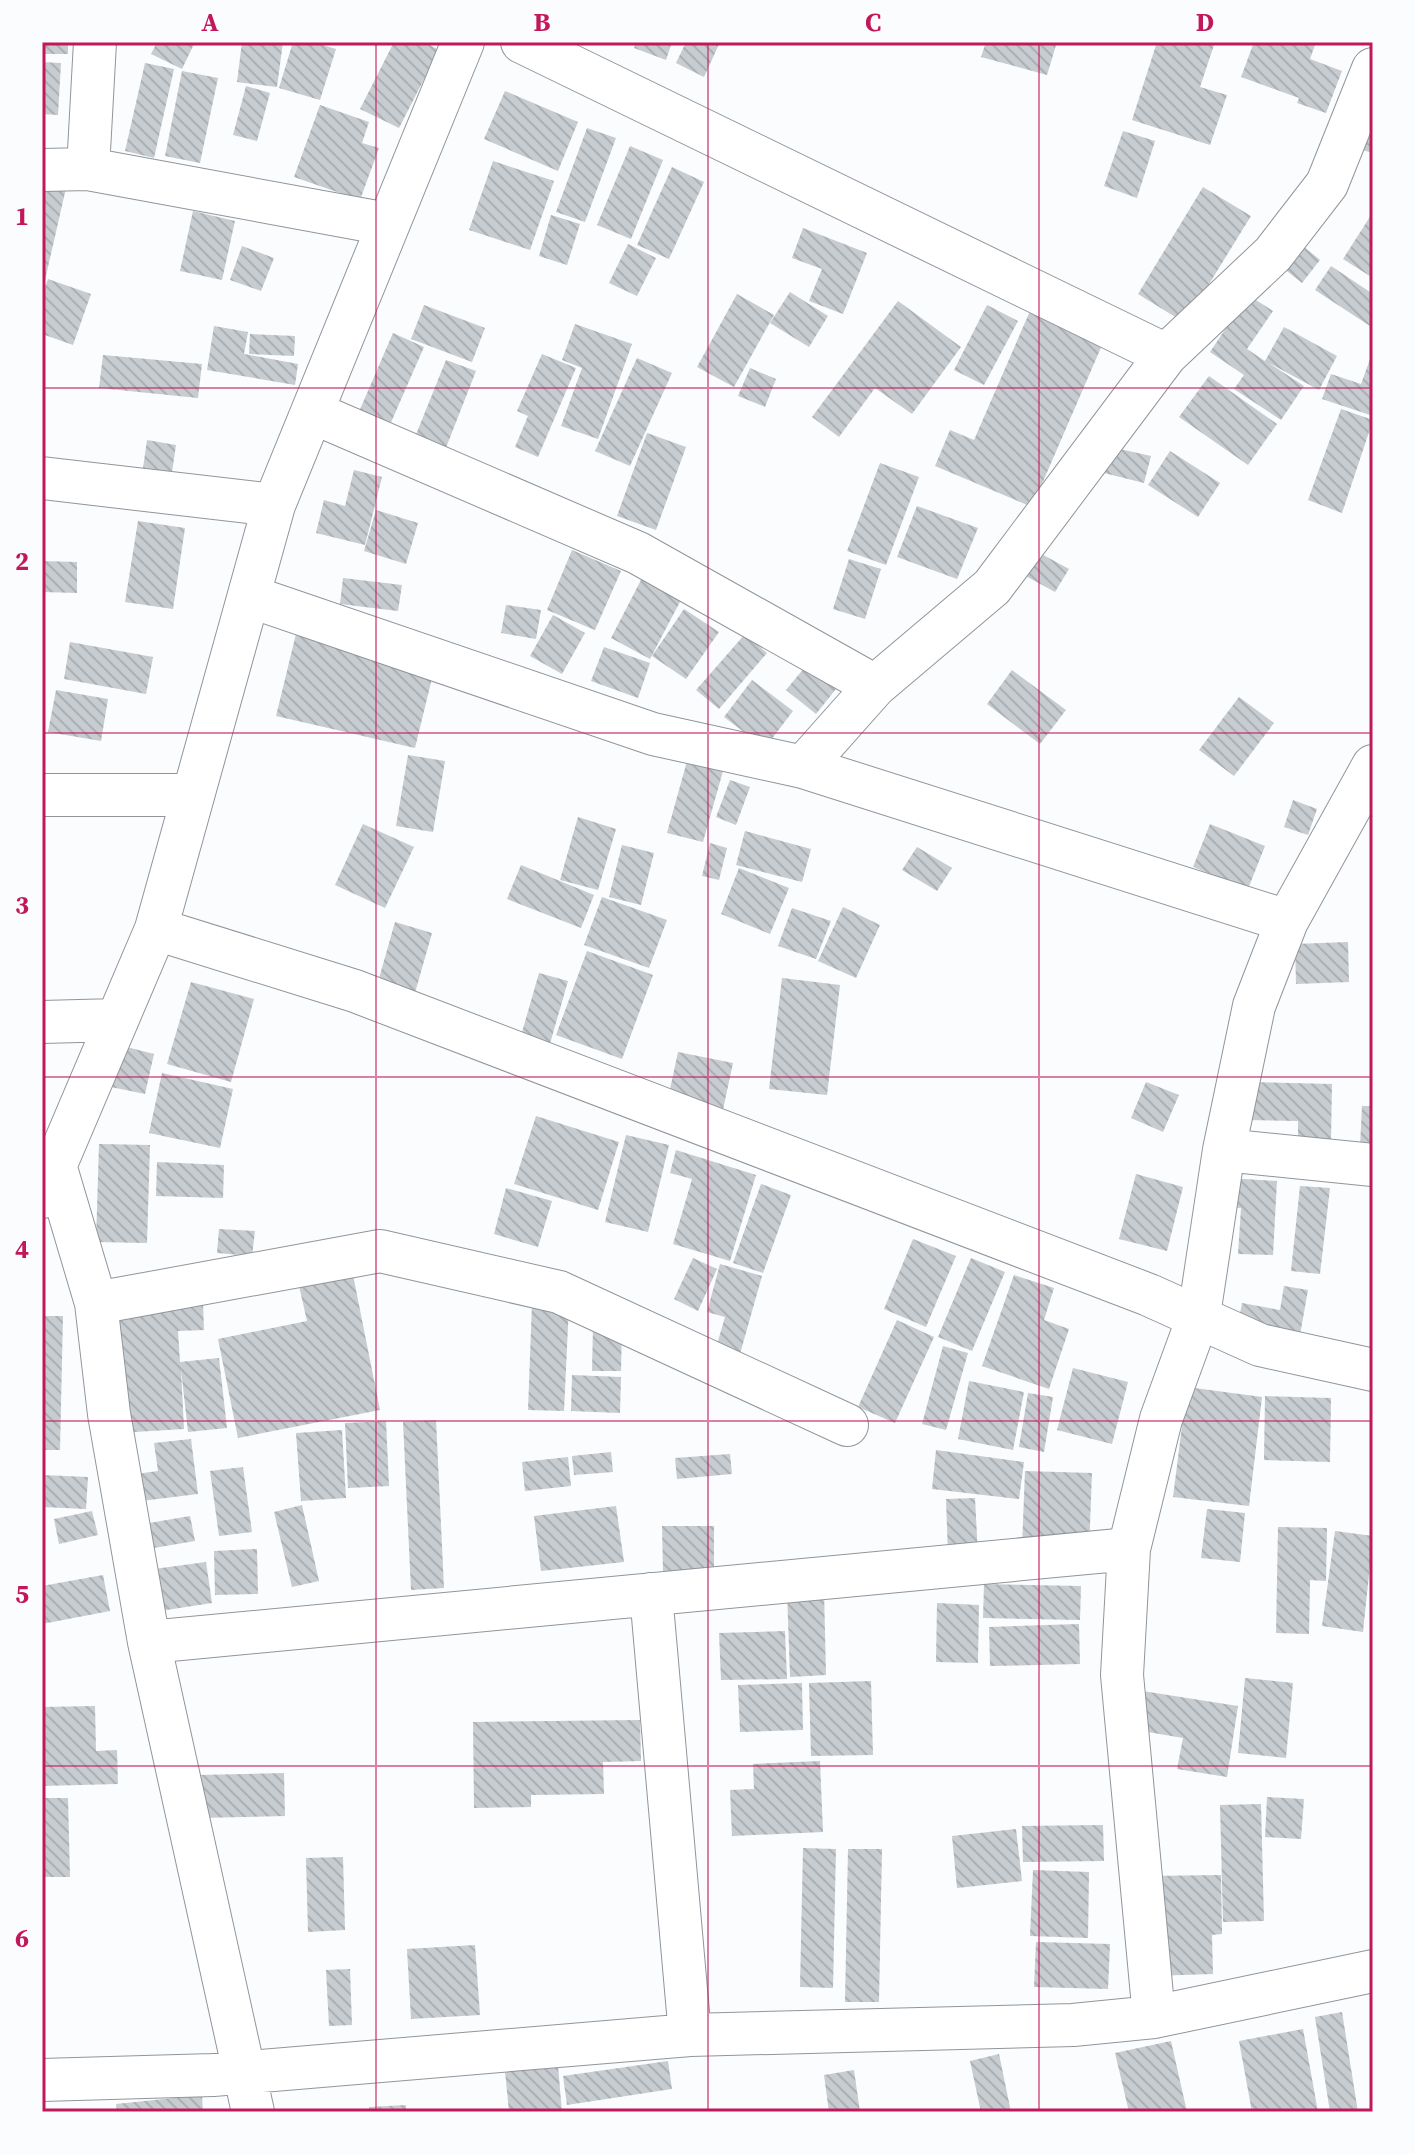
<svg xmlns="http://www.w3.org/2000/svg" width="1415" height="2154" font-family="'Source Serif 4',serif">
	<defs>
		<pattern id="building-back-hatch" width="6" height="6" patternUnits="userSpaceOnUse" patternTransform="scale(2)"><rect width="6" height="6" fill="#c7ccd1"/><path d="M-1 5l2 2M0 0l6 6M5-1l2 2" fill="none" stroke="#abb0b4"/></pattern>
	</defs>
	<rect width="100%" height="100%" fill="#fafcfe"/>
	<path fill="url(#building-back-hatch)" d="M42,42H68V54H42Z
		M157,42H190L194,44L182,69L151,54Z
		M242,42H283L277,87L237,82Z
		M293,42H312L336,49L320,100L279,88Z
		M394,42H424L439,50L399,128L360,109Z
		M636,42H672L666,60L634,48Z
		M686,42H720L704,77L676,63Z
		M986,42H1057L1047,75L981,57Z
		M1157,42H1215L1200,87L1227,95L1210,145L1132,120Z
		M1254,42H1316L1310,59L1342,71L1326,113L1297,103L1299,98L1241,77Z
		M42,62L61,63L58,115L42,114Z
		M145,63L174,69L154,158L125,151Z
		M182,71L218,78L200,163L165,156Z
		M246,86L270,93L257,141L233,135Z
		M505,91L578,122L558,171L484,139Z
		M320,105L369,122L362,143L379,148L360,200L294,177Z
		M1363,124L1373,127V153L1358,149Z
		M587,128L616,138L585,222L556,212Z
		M1123,131L1155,141L1137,198L1104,186Z
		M630,146L663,160L631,239L597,225Z
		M493,161L554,181L530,250L469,230Z
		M672,167L704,182L669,259L637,245Z
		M42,169L69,175L43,289H42Z
		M1203,187L1251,216L1185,323L1138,294Z
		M193,211L235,221L222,280L180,271Z
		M1373,212V278L1343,259Z
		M551,215L580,224L567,265L539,256Z
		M803,228L867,253L843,314L809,301L822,269L792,258Z
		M1297,241L1320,260L1302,283L1278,264Z
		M628,244L656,258L637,296L609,283Z
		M242,246L274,258L261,291L230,280Z
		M1331,266L1373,294V328L1315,290Z
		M48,279L91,294L73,345L42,334V296Z
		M790,292L828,316L809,347L770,323Z
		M737,294L774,315L734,387L697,367Z
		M1248,295L1273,311L1247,349L1265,361L1284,327L1337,356L1319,390L1269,363L1304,386L1281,420L1234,389L1244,375L1210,352Z
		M898,301L961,347L912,414L875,388L839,437L812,417Z
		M424,305L485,328L472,362L411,339Z
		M987,305L1018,321L984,385L954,370Z
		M1030,311L1103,343L1032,507L935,466L950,430L974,440Z
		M575,324L632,344L598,439L561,426L582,368L562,360Z
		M214,326L248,332L244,354L298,364L295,385L207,370Z
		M393,333L424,347L389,427L358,414Z
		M250,334L295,336L294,356L249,354Z
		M1373,351V416L1322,399L1331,374L1361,384Z
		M542,354L576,368L538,457L515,447L528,416L517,411Z
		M103,355L202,364L198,398L99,388Z
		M637,358L672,373L630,466L595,451Z
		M446,360L476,371L442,458L411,447Z
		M750,368L776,379L765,407L738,396Z
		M1209,376L1277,424L1248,465L1179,417Z
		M1341,409L1373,420L1342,513L1308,500Z
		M647,433L686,447L656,530L617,516Z
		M147,440L176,445L172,472L143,468Z
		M1111,447L1151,456L1144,483L1104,473Z
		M1170,451L1220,483L1198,517L1148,485Z
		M880,463L919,477L886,565L847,551Z
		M354,470L382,477L365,545L316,533L324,500L345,506Z
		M917,506L978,528L957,579L897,557Z
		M376,510L418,523L406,564L364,551Z
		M138,521L185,528L173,609L125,602Z
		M572,550L621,571L595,630L547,610Z
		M1036,551L1069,569L1055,592L1022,574Z
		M849,559L881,569L865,619L833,609Z
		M42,561L77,562V593L42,592Z
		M343,578L402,585L398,611L340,604Z
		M642,578L682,598L650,659L611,638Z
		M506,605L541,610L536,639L501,633Z
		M684,609L719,632L686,679L652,656Z
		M553,615L585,633L562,674L530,656Z
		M296,634L435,666L415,748L276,716Z
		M745,634L767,653L719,709L696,690Z
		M70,642L153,657L146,694L64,679Z
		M604,647L650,663L638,698L591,681Z
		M814,656L844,679L816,714L786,690Z
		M1012,670L1066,710L1040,744L987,704Z
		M752,680L793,711L765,748L724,717Z
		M56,690L108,699L101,741L48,732Z
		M1239,697L1274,723L1234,776L1199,750Z
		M689,754L725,764L703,842L667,833Z
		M408,755L445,761L433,832L396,826Z
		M730,780L750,787L736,825L716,817Z
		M1293,800L1317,809L1308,835L1284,827Z
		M578,817L616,829L598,890L560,880Z
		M363,824L414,847L385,908L335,885Z
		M1210,824L1265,846L1248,889L1193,867Z
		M745,831L811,849L802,882L736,865Z
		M710,843L727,848L719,880L702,876Z
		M622,845L654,853L641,905L609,897Z
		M917,847L952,868L937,891L902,870Z
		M521,865L594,895L581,928L507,899Z
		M739,868L789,888L770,934L721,914Z
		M602,897L667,920L649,968L584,945Z
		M843,907L880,925L856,978L818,961Z
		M792,908L831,921L816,959L778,946Z
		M395,922L432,933L409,1014L372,1003Z
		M1348,942L1349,982L1296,984L1295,944Z
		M587,951L653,975L622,1059L556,1035Z
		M539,973L568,981L543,1068L514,1060Z
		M782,978L840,985L827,1095L769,1089Z
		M191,982L254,999L231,1082L167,1064Z
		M115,1044L154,1054L145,1094L106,1086Z
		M678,1052L733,1063L721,1119L666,1108Z
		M162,1073L233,1089L220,1148L149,1133Z
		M1146,1082L1179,1095L1163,1132L1131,1118Z
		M1245,1082L1332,1084L1331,1142H1298V1121L1245,1120Z
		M1362,1106H1373V1147H1360Z
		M536,1116L619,1142L598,1210L514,1184Z
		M626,1135L669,1145L648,1232L605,1222Z
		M99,1144L150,1145L147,1243L96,1242Z
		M676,1150L756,1175L730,1261L673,1244L692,1179L670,1173Z
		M157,1162L224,1165L223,1198L156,1196Z
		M1136,1174L1183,1187L1167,1251L1119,1239Z
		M1227,1178L1277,1181L1273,1255L1238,1254L1241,1208L1225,1207Z
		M761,1184L791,1195L763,1273L733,1263Z
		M1300,1186L1330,1188L1320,1274L1291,1271Z
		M506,1188L552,1201L538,1247L494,1234Z
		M219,1229L255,1231L252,1256L217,1253Z
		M913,1239L956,1256L926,1327L884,1309Z
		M693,1258L717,1269L698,1311L674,1299Z
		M971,1258L1005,1272L972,1351L938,1337Z
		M720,1264L762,1276L740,1354L716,1348L725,1317L707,1312Z
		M351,1265L380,1410L238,1438L218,1339L307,1321L297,1277Z
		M1014,1275L1054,1288L1044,1320L1069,1329L1049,1389L982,1366Z
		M1284,1286L1308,1290L1300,1335L1238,1325L1242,1303L1280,1310Z
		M203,1303L204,1330L178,1331L180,1362L219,1358L227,1428L188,1432L181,1369L184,1429L118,1433L110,1309Z
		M532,1303L569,1305L564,1411L528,1410Z
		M42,1316H63L60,1450H42Z
		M897,1320L934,1337L895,1423L858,1407Z
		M593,1326L622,1327L621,1371H592Z
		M943,1346L968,1353L946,1430L922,1424Z
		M1073,1368L1128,1382L1112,1444L1057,1430Z
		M572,1375L621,1377L620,1413L571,1411Z
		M969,1381L1024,1392L1013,1450L958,1439Z
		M1187,1387L1262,1397L1249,1506L1173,1497Z
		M1028,1393L1053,1397L1044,1452L1019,1447Z
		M1265,1396L1331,1398L1330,1462L1264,1460Z
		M436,1420L444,1588L411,1590L403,1422Z
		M386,1421L389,1486L348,1488L345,1423Z
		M342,1430L346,1498L301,1501L296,1433Z
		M191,1439L198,1494L125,1503L121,1476L158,1471L154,1443Z
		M936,1450L1024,1462L1019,1499L932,1489Z
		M611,1452L613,1472L574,1475L572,1456Z
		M730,1454L732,1474L677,1479L675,1458Z
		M568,1457L571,1486L525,1491L522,1462Z
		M243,1467L252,1532L219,1536L210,1471Z
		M1025,1471L1092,1473L1089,1551L1022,1548Z
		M42,1475L88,1477L86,1509L42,1507Z
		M975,1498L978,1555L948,1556L946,1499Z
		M302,1505L319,1581L292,1587L274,1512Z
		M616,1506L624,1562L541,1571L534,1516Z
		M1207,1509L1245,1513L1240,1562L1201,1558Z
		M92,1511L98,1535L59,1544L54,1519Z
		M190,1516L195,1541L136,1551L132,1526Z
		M662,1526H714V1571L663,1572Z
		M1278,1527L1327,1528L1326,1581L1310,1580L1309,1634L1276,1633Z
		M1335,1531L1373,1536L1363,1632L1322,1626Z
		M257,1549L258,1594L215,1595L214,1551Z
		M206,1562L212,1603L160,1611L154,1569Z
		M103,1575L110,1611L42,1624V1586Z
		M984,1584L1081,1586L1080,1620L983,1618Z
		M824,1591L826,1675L790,1677L787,1592Z
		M937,1603L979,1605L978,1663L936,1662Z
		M1079,1624L1080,1664L990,1666L989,1627Z
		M785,1631L787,1679L721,1680L719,1633Z
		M1245,1678L1293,1683L1286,1758L1238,1753Z
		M871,1681L873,1755L811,1756L809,1683Z
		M802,1683L803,1730L740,1732L738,1685Z
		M1136,1690L1238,1706L1227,1777L1177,1769L1183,1738L1130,1729Z
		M95,1706L96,1751L117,1750L118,1784L42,1786V1707Z
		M640,1720L641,1761L603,1762L604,1794L531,1795V1807L474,1808L473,1722Z
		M820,1761L823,1832L732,1836L730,1790L754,1789L753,1764Z
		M284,1773L285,1816L199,1818L198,1775Z
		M1267,1797L1304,1799L1301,1839L1265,1837Z
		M42,1798H68L70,1877H42Z
		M1261,1804L1264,1921L1223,1922L1220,1805Z
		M1103,1825L1104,1861L1023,1862L1022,1826Z
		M1016,1829L1022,1881L957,1888L952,1836Z
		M803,1848L836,1849L833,1988L800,1987Z
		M848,1849H882L879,2002H845Z
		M343,1857L345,1930L308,1932L306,1858Z
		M1033,1870L1089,1872L1088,1938L1030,1936Z
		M1221,1875L1222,1934L1212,1935L1213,1974L1150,1976L1148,1876Z
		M1036,1942L1110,1944L1108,1989L1034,1987Z
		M475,1945L480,2015L411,2019L407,1949Z
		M350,1969L352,2025L329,2026L326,1970Z
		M1342,2012L1358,2112H1330L1315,2017Z
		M1303,2029L1318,2112H1252L1239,2041Z
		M1171,2041L1187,2112H1129L1115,2053Z
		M999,2054L1011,2112H981L970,2061Z
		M668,2061L672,2089L567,2105L563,2076Z
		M558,2066L562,2112H509L505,2071Z
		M854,2070L860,2112H829L824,2075Z
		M202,2095L203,2112H117L116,2104Z
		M406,2105V2112H369V2107Z"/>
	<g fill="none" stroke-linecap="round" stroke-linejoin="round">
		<g stroke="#91959a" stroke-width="44">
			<path id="minor" d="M522,42L1166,355
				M88,169L95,42
				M42,170L88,169L387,224
				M314,413L638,553L875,686
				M42,478L274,505
				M249,596L653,734L803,767L875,686L992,587L1166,355L1273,254L1327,184L1373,69
				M803,767L1287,921
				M42,795H193
				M156,929L355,991L1149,1295L1260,1345L1373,1370
				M42,1022L117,1020
				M1224,1150L1373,1165
				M55,1165L96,1303L109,1414L149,1642L253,2112
				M42,1197L156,929L274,505L463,42
				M96,1303L380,1251L559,1292L847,1425
				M651,1594L690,2035
				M149,1642L1129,1549
				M1154,2017L1122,1675L1129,1549L1161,1419L1199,1315L1224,1150L1254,1006L1287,921L1373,766
				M42,2080L213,2075L690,2035L1073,2025L1154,2017L1373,1971"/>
		</g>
		<use href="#minor" stroke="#fff" stroke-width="42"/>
	</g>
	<path fill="none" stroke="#c2185b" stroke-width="2" stroke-opacity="0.55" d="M376,42V2112M708,42V2112M1039,42V2112M42,388H1373M42,733H1373M42,1077H1373M42,1421H1373M42,1766H1373"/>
	<rect width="1415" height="2154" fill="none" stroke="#fafcfe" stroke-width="88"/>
	<rect x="44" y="44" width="1327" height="2066" fill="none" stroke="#c2185b" stroke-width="3"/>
	<g font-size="26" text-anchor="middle" font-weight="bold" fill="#c2185b">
		<text x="210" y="31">A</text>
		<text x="542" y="31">B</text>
		<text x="873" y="31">C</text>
		<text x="1205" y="31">D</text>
		<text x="22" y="225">1</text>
		<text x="22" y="570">2</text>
		<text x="22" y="914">3</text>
		<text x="22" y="1258">4</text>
		<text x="22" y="1603">5</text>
		<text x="22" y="1947">6</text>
	</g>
</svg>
